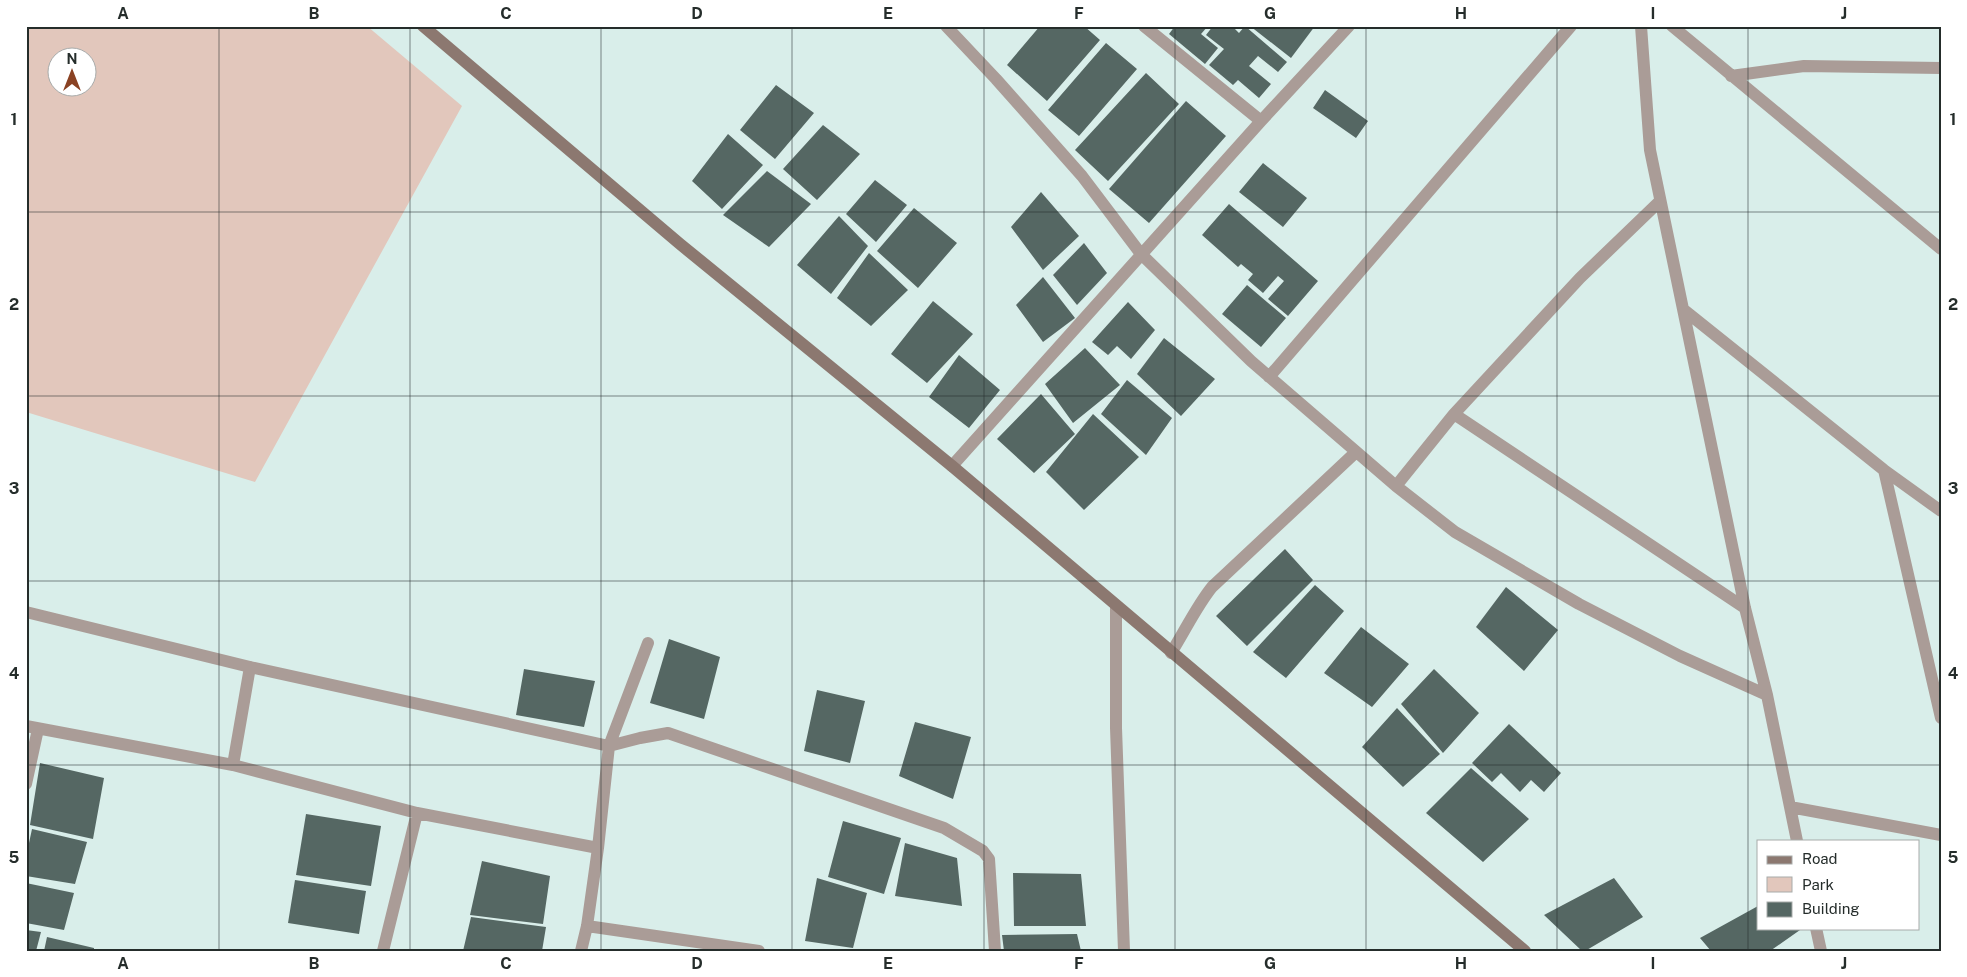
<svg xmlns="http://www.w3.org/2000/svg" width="1967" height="977" font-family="'Public Sans',sans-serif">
	<rect width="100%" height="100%" fill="#d9eeea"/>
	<path fill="#e2c7bc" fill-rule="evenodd" d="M26,26H367L462,106L255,482L26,412ZM58,58H88V88H58Z"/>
	<path fill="#556763" d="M1040,26H1084L1100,40L1047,101L1007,65Z
		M1175,26H1208L1201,34L1218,48L1205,64L1169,34Z
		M1213,26H1232L1239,33L1245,26L1287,62L1278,72L1258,56L1249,66L1271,84L1259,98L1238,80L1233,85L1209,65L1224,49L1206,35Z
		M1250,26H1315L1291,58Z
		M1106,43L1137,69L1079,136L1048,110Z
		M1146,73L1179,104L1108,181L1075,150Z
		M776,85L814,113L775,159L740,130Z
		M1325,90L1368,121L1356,138L1313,108Z
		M1186,101L1226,136L1149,223L1109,189Z
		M823,125L860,154L817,200L783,169Z
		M728,134L763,165L722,209L692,181Z
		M1263,163L1307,198L1283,227L1239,192Z
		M767,171L811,204L769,247L723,215Z
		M875,180L907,205L876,242L846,214Z
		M1041,192L1079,236L1043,270L1011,227Z
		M1229,204L1318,281L1288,316L1268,299L1284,281L1278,276L1263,293L1248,280L1253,274L1241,264L1238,267L1202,235Z
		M914,208L957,243L918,288L877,251Z
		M839,216L868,246L831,294L797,265Z
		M1084,243L1107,273L1077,305L1053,275Z
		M869,253L908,290L871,326L837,298Z
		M1043,277L1075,318L1043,342L1016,305Z
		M1247,285L1286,318L1261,347L1222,314Z
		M933,301L973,334L927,383L891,354Z
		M1128,302L1155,330L1131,359L1117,346L1108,355L1092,342Z
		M1164,338L1215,379L1181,416L1137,374Z
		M1085,348L1120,385L1073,423L1045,384Z
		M959,355L1000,390L969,428L929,397Z
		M1127,380L1172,418L1146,455L1101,414Z
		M1041,394L1075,434L1034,473L997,439Z
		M1093,414L1139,457L1084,510L1046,472Z
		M1285,549L1313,580L1247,646L1216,616Z
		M1315,585L1344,611L1286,678L1253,652Z
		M1506,587L1558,630L1524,671L1476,627Z
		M1361,627L1409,664L1372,707L1324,673Z
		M669,639L720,657L704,719L650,703Z
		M524,669L595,681L584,727L516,715Z
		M1434,669L1479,713L1443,753L1401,704Z
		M817,690L865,701L850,763L804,751Z
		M1397,708L1440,754L1403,787L1362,747Z
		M915,722L971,737L953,799L899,776Z
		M1509,724L1561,773L1544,792L1531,780L1520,792L1501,773L1492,782L1472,763Z
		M40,763L104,778L93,839L30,825Z
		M1471,768L1529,819L1483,862L1426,813Z
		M306,814L381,826L371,886L296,875Z
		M843,821L901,838L884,894L828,877Z
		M32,829L87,842L75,884L26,876V857Z
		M905,843L957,858L962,906L895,896Z
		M482,861L550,876L543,924L470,915Z
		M1013,873L1081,874L1086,926H1014Z
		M817,878L867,893L853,948L805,941Z
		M1614,878L1643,917L1585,951H1582L1544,915Z
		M295,880L366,891L359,934L288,923Z
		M26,883L74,893L64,930L26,923Z
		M1758,906V928H1799L1800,930L1770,951H1711L1700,938Z
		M471,917L546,927L542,951H463Z
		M26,930L41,932L36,951H26Z
		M1077,934L1081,951H1004L1002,935Z
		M47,937L94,948V951H44Z"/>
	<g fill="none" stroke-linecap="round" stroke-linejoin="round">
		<path stroke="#aa9c97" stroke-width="12" d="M946,26L996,79L1082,176L1141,254L1251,361L1396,486L1455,532L1579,604L1680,656L1767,695
			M1144,26L1261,121
			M1641,26L1650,150L1745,608L1767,695L1797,841
			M1672,26L1941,249
			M1731,76L1804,66L1941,68
			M1684,310L1884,470L1941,511
			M1269,377L1571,26
			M1454,414L1745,608
			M952,466L1261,121L1349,26
			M1884,470L1941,718
			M1396,486L1454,414L1580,278L1660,201
			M1116,607V728L1124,951
			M26,612L250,667L609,746L640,738L668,733L944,828L983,851L989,859L995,951
			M1171,653C1185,631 1196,607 1212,587L1356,452
			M26,726L233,765L417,813L598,848
			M233,765L250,667
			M26,784L38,729
			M1790,807L1941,835
			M587,926L759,951
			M1816,928L1821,951
			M383,951L417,813
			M581,951L587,926L598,848L609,746L648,643"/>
		<path stroke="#8c7870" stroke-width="12" d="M423,26L680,244L952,466L1525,951"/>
	</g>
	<path fill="none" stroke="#252d2b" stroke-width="1" stroke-opacity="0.55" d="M219,26V951M410,26V951M601,26V951M792,26V951M984,26V951M1175,26V951M1366,26V951M1557,26V951M1748,26V951M26,212H1941M26,396H1941M26,581H1941M26,765H1941"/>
	<rect width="1967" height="977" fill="none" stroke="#ffffff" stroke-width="55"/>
	<rect x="1757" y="840" width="162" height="90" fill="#ffffff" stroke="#a8abaa"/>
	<rect x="1767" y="856" width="25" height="8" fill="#8c7870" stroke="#a8abaa"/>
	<text x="1802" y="864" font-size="15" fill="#252d2b">Road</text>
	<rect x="1767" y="877" width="25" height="15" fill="#e2c7bc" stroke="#a8abaa"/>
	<text x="1802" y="890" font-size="15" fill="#252d2b">Park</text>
	<rect x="1767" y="902" width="25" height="15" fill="#556763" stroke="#a8abaa"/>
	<text x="1802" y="914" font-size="15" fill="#252d2b">Building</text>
	<g transform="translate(72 72)"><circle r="24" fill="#ffffff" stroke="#a8abaa"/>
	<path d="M0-4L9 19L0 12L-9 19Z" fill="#8a4223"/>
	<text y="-8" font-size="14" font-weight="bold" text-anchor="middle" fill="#252d2b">N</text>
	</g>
	<rect x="28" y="28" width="1912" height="922" fill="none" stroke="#252d2b" stroke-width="2"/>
	<g font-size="16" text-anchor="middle" font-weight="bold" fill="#252d2b">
		<text x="123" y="19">A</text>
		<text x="314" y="19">B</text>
		<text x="506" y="19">C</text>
		<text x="697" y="19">D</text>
		<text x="888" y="19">E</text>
		<text x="1079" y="19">F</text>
		<text x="1270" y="19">G</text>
		<text x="1461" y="19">H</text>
		<text x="1653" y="19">I</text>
		<text x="1844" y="19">J</text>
		<text x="14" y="125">1</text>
		<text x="1953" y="125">1</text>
		<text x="14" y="310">2</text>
		<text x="1953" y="310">2</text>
		<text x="14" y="494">3</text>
		<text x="1953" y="494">3</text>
		<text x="14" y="679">4</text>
		<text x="1953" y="679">4</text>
		<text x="14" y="863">5</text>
		<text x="1953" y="863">5</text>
		<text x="123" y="969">A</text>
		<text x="314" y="969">B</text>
		<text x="506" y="969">C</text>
		<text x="697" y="969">D</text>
		<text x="888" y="969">E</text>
		<text x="1079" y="969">F</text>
		<text x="1270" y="969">G</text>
		<text x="1461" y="969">H</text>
		<text x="1653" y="969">I</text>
		<text x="1844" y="969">J</text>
	</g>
</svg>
